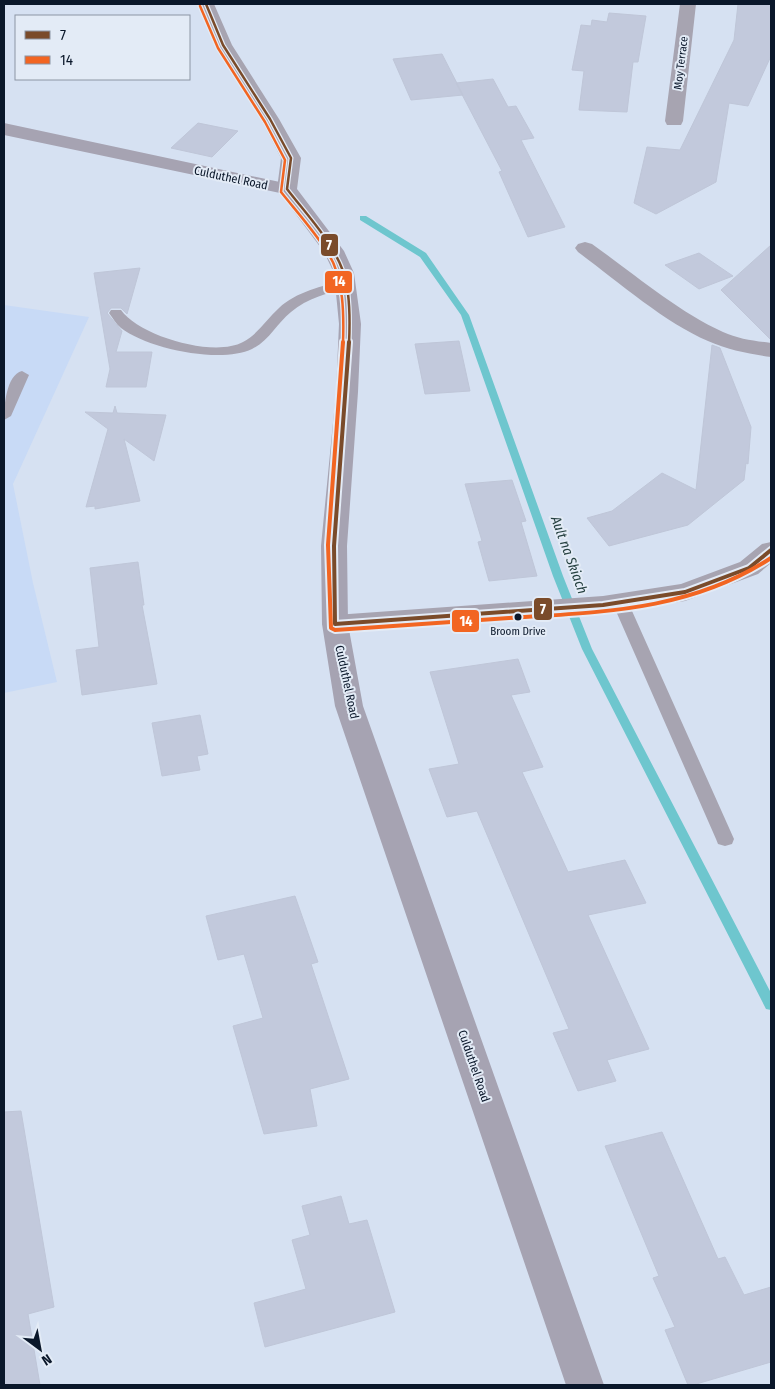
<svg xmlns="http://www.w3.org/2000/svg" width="775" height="1389" font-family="'Fira Sans Condensed',sans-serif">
	<rect width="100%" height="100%" fill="#d6e1f2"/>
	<path fill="#c8daf6" d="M4,305L89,317L13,484L33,583L57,682L4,693Z"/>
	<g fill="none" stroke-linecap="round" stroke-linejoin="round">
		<path fill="#6ec6ce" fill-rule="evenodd" d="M360,216H366L426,253L469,315L563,576L592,649L771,993V1010L766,1009L582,649L553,576L461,315L420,257L360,220Z"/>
	</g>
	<path fill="#c2c9dc" stroke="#bfc6d8" d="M738,4H771V56L748,106L729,103L716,182L656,214L634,203L647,147L680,150L734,40Z
		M609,13L646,16L638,62H633L627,112L579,110L584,71L572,70L581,25L591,26L592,20L607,22Z
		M442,54L463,95L411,100L393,59Z
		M493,79L508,107L516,106L534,138L521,140L565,227L528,237L499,172L502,171L456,83Z
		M198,123L238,131L212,157L171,148Z
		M771,245V340L721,290Z
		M699,253L733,276L699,289L665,265Z
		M140,268L127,314L121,308H111L107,313L122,331L116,352H152L146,387H106L110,369L94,273Z
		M459,341L470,391L425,394L415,344Z
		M712,345L720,348L751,427L748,464L746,463L744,480L688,525L609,546L587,518L612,511L662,473L696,490Z
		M115,406L117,413L166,415L154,461L124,439L140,501L95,509V506L86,507L108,429L85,412L113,413Z
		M512,480L526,521L521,522L537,576L489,581L478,542L482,541L465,484Z
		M138,562L144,605H142L157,684L82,695L76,650L99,647L90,568Z
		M518,659L530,692L511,695L543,767L522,772L568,872L625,860L646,903L588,915L649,1049L607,1060L616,1081L578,1091L553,1033L569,1029L477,811L447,817L429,769L459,764L430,672Z
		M200,715L208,754L197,756L200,770L162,776L152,723Z
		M295,896L318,962L311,964L349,1079L310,1089L317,1126L264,1134L233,1026L263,1018L244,954L218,960L206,916Z
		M21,1111L54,1307L28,1314L40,1385H4V1112Z
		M662,1132L718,1259L725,1257L744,1295L771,1287V1362L693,1385H688L665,1330L675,1327L653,1278L659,1276L605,1146Z
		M341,1196L349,1224L367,1220L395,1312L265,1347L254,1303L306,1289L292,1240L310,1235L302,1206Z"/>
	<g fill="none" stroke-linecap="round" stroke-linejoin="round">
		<path fill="#a7a4b1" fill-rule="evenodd" d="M345,280L350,281L352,284L350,287C329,293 307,298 291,312C277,323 269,341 252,349C221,364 148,349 121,328C116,324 113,318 109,313L111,310H121C139,336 214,358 243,342C258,334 267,319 279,308C296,292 322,286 345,280Z
			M22,371L29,375L11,416L4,420C4,407 6,375 22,371Z
			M620,596L626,598L628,602L734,839L732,844L725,846L718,844L716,839L612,602L614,598Z"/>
		<path fill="#a7a4b1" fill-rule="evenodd" d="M198,4H214L232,45L279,119L301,158L297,189L294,193H280L277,189L281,158L261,119L215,45Z
			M680,4H696L683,121L681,125H667L665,121Z
			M585,242L592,244C633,273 677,311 723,332C738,339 755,341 771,343V357C750,354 728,350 708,341C665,323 616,280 578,252L575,248L578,244Z
			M771,542V563L758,574L685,601L603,614L335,633L326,630L322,624L326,618L335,615L603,596L681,584L740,562L762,544Z"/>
		<path fill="#a6a3b2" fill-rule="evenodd" d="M4,123L294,185L344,251L354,273L361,324L358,392L347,546L348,624L363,706L604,1385H566L335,706L322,624L321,546L336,392L339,324L334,273L324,252L280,193L4,135Z"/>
		<g stroke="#e3ebf6" stroke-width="5">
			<path id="bus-1-far1" d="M206,4L223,45L270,119L291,158L287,189C307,215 332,241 343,271C350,290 350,323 349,344"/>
		</g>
		<g stroke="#e3ebf6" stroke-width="8">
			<path id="bus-1" d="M349,342L334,546L335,624L603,605L685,592L749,568L771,550"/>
		</g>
		<g stroke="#e3ebf6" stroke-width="5">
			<path id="bus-2-far1" d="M200,6L218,48L265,122L285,160L281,192C297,212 315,232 328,253C344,278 344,315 343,344"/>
		</g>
		<g stroke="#e3ebf6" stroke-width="8">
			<path id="bus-2" d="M343,342L328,545L331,628L335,630C393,626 451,622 509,618C602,612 690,611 771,558"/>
		</g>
		<use href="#bus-1-far1" stroke="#7a4b2a" stroke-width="2.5"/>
		<use href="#bus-1" stroke="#7a4b2a" stroke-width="4"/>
		<use href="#bus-2-far1" stroke="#f26522" stroke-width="2.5"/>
		<use href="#bus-2" stroke="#f26522" stroke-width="4"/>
	</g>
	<circle fill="#0a172a" stroke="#e3ebf6" stroke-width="2" cx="518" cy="617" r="4.5"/>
	<g text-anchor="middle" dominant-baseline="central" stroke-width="4" stroke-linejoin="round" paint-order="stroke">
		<g font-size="11" fill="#0a172a" stroke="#e3ebf6">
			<text transform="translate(681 63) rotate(-83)">Moy Terrace</text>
		</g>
		<g font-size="11" fill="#0a172a" stroke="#e3ebf6">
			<text x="518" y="631">Broom Drive</text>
		</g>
		<g font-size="12" fill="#0a172a" stroke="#e3ebf6">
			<text transform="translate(231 178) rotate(12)">Culduthel Road</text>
			<text transform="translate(347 682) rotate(78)">Culduthel Road</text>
			<text transform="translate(474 1066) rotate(71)">Culduthel Road</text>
		</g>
		<g font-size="14" font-style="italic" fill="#264141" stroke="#e3ebf6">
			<text transform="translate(569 555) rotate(70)">Ault na Skiach</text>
		</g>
	</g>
	<g stroke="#e3ebf6" stroke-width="2">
		<rect x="320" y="233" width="19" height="24" rx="5" fill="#7a4b2a"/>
		<rect x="324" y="270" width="29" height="24" rx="5" fill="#f26522"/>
		<rect x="533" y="597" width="20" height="24" rx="5" fill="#7a4b2a"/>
		<rect x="451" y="609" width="29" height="24" rx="5" fill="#f26522"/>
	</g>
	<g font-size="14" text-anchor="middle" font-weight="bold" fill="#fff">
		<text x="329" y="250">7</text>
		<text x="339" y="286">14</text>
		<text x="543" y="614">7</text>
		<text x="466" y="626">14</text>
	</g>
	<rect width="775" height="1389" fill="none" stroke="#0a172a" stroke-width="10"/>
	<rect x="15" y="15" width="175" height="65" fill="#e3ebf6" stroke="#8c96a4"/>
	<rect x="25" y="31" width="25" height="8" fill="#7a4b2a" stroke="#8c96a4"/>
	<text x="60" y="40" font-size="15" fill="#0a172a">7</text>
	<rect x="25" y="56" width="25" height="8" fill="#f26522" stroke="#8c96a4"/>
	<text x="60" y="65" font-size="15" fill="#0a172a">14</text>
	<g transform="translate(40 1349) rotate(148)" stroke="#e3ebf6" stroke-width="4" paint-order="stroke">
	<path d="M0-4L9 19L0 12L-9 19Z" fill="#0a172a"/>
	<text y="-8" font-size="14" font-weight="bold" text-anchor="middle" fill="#0a172a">N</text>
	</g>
</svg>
